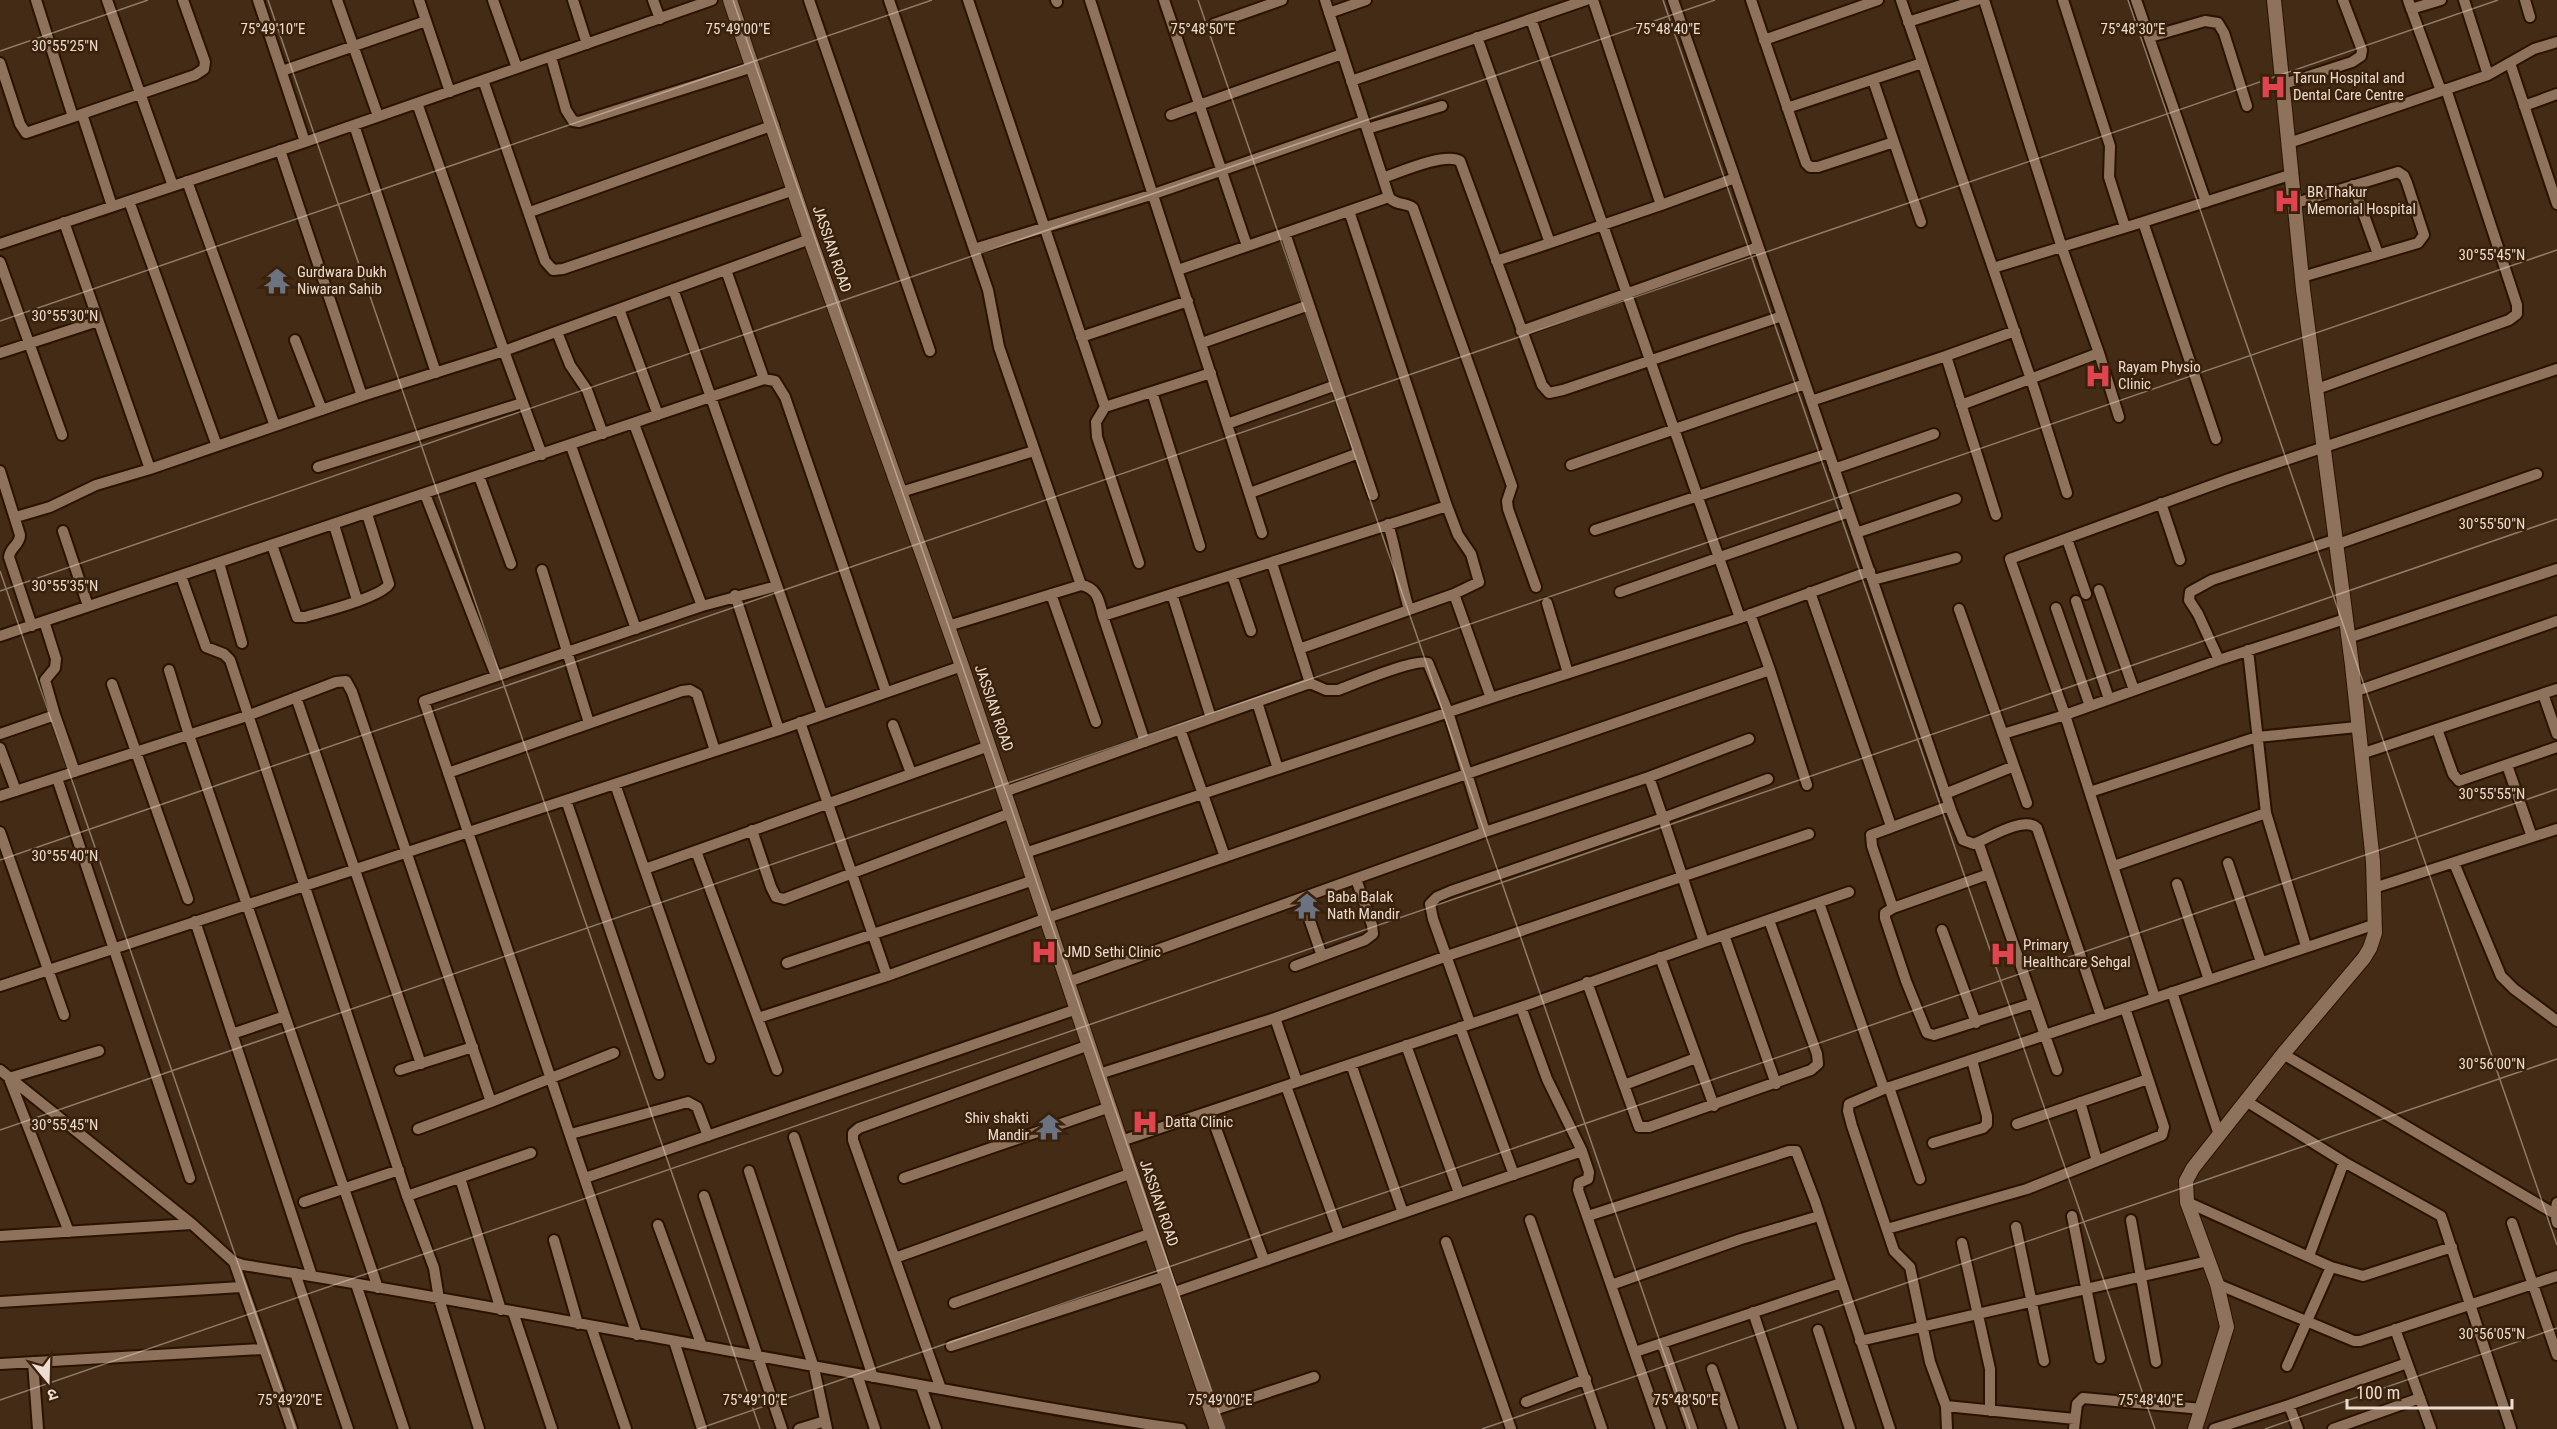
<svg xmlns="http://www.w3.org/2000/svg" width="2557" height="1429" font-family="'Roboto Condensed','Noto Sans Devanagari',sans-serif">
	<rect width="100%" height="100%" fill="#432b15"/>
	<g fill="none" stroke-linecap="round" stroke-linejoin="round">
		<g stroke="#291300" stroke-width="14">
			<path id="minor" d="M36,0L73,117L195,75L204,69L205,62L183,0
				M107,0L173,186
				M258,0L305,142L712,0
				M337,0L378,116
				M419,0L450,92
				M493,0L517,68
				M573,0L587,44
				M653,0L660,19
				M809,0L930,351
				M889,0L988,290L999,347L1081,585
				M968,0L1105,407L1211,373
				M1056,0L1057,2
				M1090,0L1262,533
				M1164,0L1247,246
				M1325,0L1389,197C1396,206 1406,202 1413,208L1512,486L1507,501L1508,509L1536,587
				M1593,0L1661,205L1735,178L1673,0
				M1751,0L1806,163L1810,167H1818L1894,142L1921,222
				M1901,0L2035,391L2067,493
				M2063,0L2110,146L2109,177L2125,227
				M2136,0L2206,202
				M2408,0L2441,91
				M2464,0L2488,75
				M2525,0L2530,17
				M2411,9L2441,0
				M1329,13L1366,0
				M1531,19L1740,618
				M1908,22L1977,0
				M1214,24L1282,0
				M1477,37L1550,243L1661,205
				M2150,37L2205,21L2218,23L2224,33L2247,106
				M1764,40L1878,0
				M551,57L566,110L573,121L579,122L753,67
				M0,63L20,124L26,133L73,117
				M2510,63L2557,204
				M282,71L426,21
				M483,80L545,261L553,270L563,269L794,190
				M1873,80L1894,142
				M1351,81L1586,0
				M2284,84L2352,62L2361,56L2362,50L2343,0
				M417,103L504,351L810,239
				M2524,106L2557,94
				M1787,108L1922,63
				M82,114L112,206
				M1171,115L1342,54
				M354,125L436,373
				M1367,129L1442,106
				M2289,143L2488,75L2534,49L2557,42
				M280,150L362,396L504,351L542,455
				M1383,178C1400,172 1445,152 1460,161L1542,385L1549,393L1563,390L1782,316
				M1735,178L1952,813L1963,840L1974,844L1978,842
				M187,181L275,426
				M2353,185L2378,254
				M129,201L217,446
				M2296,203L2398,172L2404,176L2407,183L2424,235L2418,243L2302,277
				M530,212L774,125
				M64,222L150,469
				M2143,222L2293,174
				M1285,233L1373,495
				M0,244L305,142
				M974,249L1154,194L1364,121
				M1496,261L1550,243
				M0,262L62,435
				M1993,268L2143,222L2216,439
				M726,270L764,379L775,381L785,397L886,692
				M1178,270L1389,197
				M673,289L822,714
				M619,309L658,415
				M1521,331L1758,247
				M557,332L570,365L587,390L603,434
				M1081,337L1188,301
				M295,340L322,410
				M1202,343L1309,305
				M0,353L98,321
				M2099,353L2119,417
				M2317,389L2509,320L2517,314V305L2446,89
				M1152,392L1200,546
				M1811,401L1946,356
				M1961,405L2099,353L2062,248L1984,0
				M1105,407L1096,422L1097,437L1139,563
				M634,424L702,606
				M1227,424L1336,385
				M571,446L636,629
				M1571,465L1805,384
				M318,467L522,403
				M1834,469L1934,434
				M0,471L20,535C20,545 10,547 9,557L32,626
				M479,476L511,564
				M901,492L1034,451
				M1250,493L1359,453
				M425,494L496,676
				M2161,503L2180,560
				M1996,515L1946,356L2015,331
				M16,517L50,507L96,485L150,469L362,396
				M1388,524C1397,552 1400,581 1409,609
				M334,525L357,600
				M1595,530L1829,453
				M63,531L88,606
				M1856,533L1956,499
				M2067,539L2086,594
				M272,545L297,617H305C322,612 382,597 389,584L367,514
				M2335,545L2537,474
				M219,563L242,643
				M542,570L589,723
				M1232,575L1251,631
				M181,576L206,647L224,654L230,660L407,1196L434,1268L439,1299L479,1429
				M1873,580L1956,558
				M2099,590L2134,690
				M1620,592L1849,512
				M1810,592L1891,826
				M1051,594L1096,722
				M1172,594L1211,718
				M1454,594L1491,698
				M735,595L779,730
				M2076,601L2109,699
				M1547,603L1568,673
				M2056,608L2090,706
				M1959,609L2027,803
				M44,621L56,659L55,668L45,680L55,715
				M948,626L1081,585C1098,588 1099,601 1103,616
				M0,636L764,379
				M2348,638L2557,569
				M1299,649L1454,594L1479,582L1471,554L1458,535L1447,506
				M2248,650L2266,813L2306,946
				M2219,660L2198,614L2189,600L2190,592L2212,580L2334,540
				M169,670L189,735L378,1288
				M1770,670L1807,785
				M1310,683L1326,690H1338C1354,684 1415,658 1428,663L1448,712L1485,832L1649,777L1749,739
				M112,684L188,899
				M2354,692L2557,621
				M2543,694L2557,734
				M296,697L421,1064
				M1257,702L1278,769
				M800,722L887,976
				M893,725L911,773
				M1180,729L1225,857
				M2437,729L2453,774L2459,781L2557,747
				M0,734L55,715L75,772
				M2003,734L2065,715L2010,559L2229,479L2557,369
				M1145,742L1103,616L1447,506L1349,211
				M0,748L16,791
				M2361,754L2557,689
				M2507,765L2532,837
				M448,773L682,691L690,690L697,694L715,751
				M1649,777L1663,818L1768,779
				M57,778L190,1178
				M615,784L710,1058
				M1004,792L1310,683L1272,563
				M2090,792L2257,737L2357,727
				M1945,794L2014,766
				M0,796L247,716L336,682L346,681L352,692L491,1102L418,1129
				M566,800L659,1074
				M1949,806L1871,835L1872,846L1893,908L1989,874
				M752,830L771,887L776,897L784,899L1011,813
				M0,832L64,1015
				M696,851L777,1070
				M1025,853L1491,698L1740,618L1870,571
				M2228,863L2261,962
				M2454,863L2501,976L2514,989L2557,1021
				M2114,866L2266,813
				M645,869L989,746
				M2177,884L2209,980
				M2374,888L2557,829
				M1302,898L1322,956
				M1819,903L1884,1089
				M1893,908L1885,913V918L1906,981L1927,1033L1934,1035L2034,1003
				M195,921L312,1276
				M1942,930L1976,1023
				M1724,935L1776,1084
				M1660,957L1714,1106
				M787,963L1034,880
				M1295,966L1365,940L1373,934L1372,925L1356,879
				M1068,982L1485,832
				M1587,982L1639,1127H1649L1811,1070L1818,1064L1817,1054L1769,920
				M0,986L779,730L962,666
				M2172,992L2219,1135
				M2155,998L2065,715L2219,660L2345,619
				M1521,1007L1547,1079L1582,1151L1589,1172L1588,1179L1579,1183L1578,1190L1661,1429
				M758,1018L887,976L1047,918L1770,670L1750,614
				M1275,1018L1297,1082
				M1470,1023L1433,919L1430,904L1437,897L1451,891L1663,818L1704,942L1849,892
				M1460,1027L1514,1175
				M232,1034L285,1016
				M1406,1045L1459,1193
				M2283,1054L2555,1214
				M1351,1064L1403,1213
				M0,1070L192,1224L234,1262L243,1265C454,1298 664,1340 875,1377C977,1395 1079,1415 1181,1429
				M400,1070L473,1047
				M2057,1070L1978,842C1992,836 2025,816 2037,828L2101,1016
				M1099,1074L1275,1018L1447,956L1809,834
				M1624,1085L1696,1058
				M1286,1086L1339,1234
				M1889,1087L1920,1179
				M2246,1101L2344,1162L2441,1216L2511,1429
				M491,1102L614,1053
				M2080,1102L2097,1161
				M1210,1112L1264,1260
				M2017,1124L2148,1079
				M571,1134L688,1102L697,1107L708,1136
				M794,1137L873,1377
				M1121,1141L1521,1007L1704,942
				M1933,1143L1983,1128L1987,1124V1116L1972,1060
				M749,1171L814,1368L827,1429
				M460,1178L501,1310
				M585,1178L1077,1009
				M904,1178L1110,1107
				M407,1196L531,1153
				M704,1196L782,1429
				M304,1202L399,1170
				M2187,1202L2331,1267L2363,1276L2452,1247
				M2557,1203L2555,1214L2557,1223
				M1588,1216L1789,1151H1796L1815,1201L1890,1429
				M2072,1216L2100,1358
				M1530,1220L1602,1429
				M2131,1220L2156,1362
				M2512,1223L2557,1355
				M658,1225L702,1346
				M2016,1227L2044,1361
				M1887,1229L2027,1189L2162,1135L2164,1127L2125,1008
				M69,1232L9,1078L99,1051
				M0,1236L192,1224
				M554,1240L578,1324
				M1446,1242L1511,1429
				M1962,1243L1990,1369V1411
				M2309,1256L2344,1162
				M895,1258L1132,1173
				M234,1262L292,1429
				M295,1273L348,1429
				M356,1284L404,1429
				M2217,1284L2354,1341H2360L2557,1276
				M1611,1285L1741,1239L1819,1216
				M1172,1293L1582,1151
				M0,1302L241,1287
				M954,1303L1152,1233
				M513,1312L552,1429
				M1753,1312L1792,1429
				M591,1326L626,1429
				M2395,1329L2431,1429
				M1818,1330L1850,1429
				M637,1335L424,701L702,606L777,586
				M674,1341L702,1429
				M1860,1341L2208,1261
				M1662,1343L1692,1429
				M951,1346L1166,1276
				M1635,1352L1841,1283
				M33,1362L38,1429
				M0,1364L262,1349
				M2287,1366L2331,1267
				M1712,1369L1733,1429
				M857,1374L875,1429
				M921,1386L936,1429
				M941,1389L853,1140V1133L859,1128L1089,1045
				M1526,1402L1586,1379
				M2289,1405L2298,1429
				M1946,1406L2075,1419
				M1211,1411L1314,1377
				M799,1429L825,1421
				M1947,1429L1946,1406L1930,1362L1910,1267L1894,1251L1852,1126L1848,1111L1849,1104L1884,1089L2376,924
				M2074,1429L2077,1404L2083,1398L2202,1409
				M2214,1429L2289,1405L2407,1363
				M2333,1429L2420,1398"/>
		</g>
		<g stroke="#291300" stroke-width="16">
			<path id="tertiary" d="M730,0L810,239L962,666L1217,1429
				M2195,1429L2227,1327L2217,1284L2187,1202L2186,1181L2193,1168L2283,1054L2364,958L2370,948L2375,933L2373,862L2352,665L2303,289L2274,0"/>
		</g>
		<use href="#minor" stroke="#8f725b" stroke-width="10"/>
		<use href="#tertiary" stroke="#8f725b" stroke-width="14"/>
	</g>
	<path fill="none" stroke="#edddd0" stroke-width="1.5" stroke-opacity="0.45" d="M268,0L760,1429M733,0L1225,1429M1198,0L1690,1429M1663,0L2155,1429M2128,0L2557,1245M0,51L148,0M0,321L932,0M0,571L295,1429M0,591L1715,0M0,860L2498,0M0,1130L2557,250M0,1400L2557,519M698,1429L2557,789M1482,1429L2557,1059M2265,1429L2557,1328"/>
	<defs>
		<g id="hospital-bare" transform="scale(2.07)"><path d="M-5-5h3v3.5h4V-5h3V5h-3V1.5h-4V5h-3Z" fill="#e0444e" stroke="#39210b" stroke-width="2.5" paint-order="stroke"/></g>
		<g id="temple-bare" transform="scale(2.07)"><path d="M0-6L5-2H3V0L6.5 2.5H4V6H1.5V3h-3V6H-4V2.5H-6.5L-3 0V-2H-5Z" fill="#6b7280" stroke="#39210b" stroke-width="2.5" paint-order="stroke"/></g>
	</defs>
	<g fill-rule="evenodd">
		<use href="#hospital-bare" x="2273" y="87"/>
		<use href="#hospital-bare" x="2287" y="201"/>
		<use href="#temple-bare" x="277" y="281"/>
		<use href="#hospital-bare" x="2098" y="376"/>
		<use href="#temple-bare" x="1307" y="906"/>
		<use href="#hospital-bare" x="1044" y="952"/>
		<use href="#hospital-bare" x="2003" y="954"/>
		<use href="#hospital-bare" x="1145" y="1122"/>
		<use href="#temple-bare" x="1049" y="1127"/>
	</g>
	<g text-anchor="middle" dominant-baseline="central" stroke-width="5" stroke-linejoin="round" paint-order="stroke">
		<g font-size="15" fill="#edddd0" stroke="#39210b" text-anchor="start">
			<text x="2293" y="78">Tarun Hospital and<tspan x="2293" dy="17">Dental Care Centre</tspan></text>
			<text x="2307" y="192">BR Thakur<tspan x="2307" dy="17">Memorial Hospital</tspan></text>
			<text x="297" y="272">Gurdwara Dukh<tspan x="297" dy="17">Niwaran Sahib</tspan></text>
			<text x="2118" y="367">Rayam Physio<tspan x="2118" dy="17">Clinic</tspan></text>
			<text x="1327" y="897">Baba Balak<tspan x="1327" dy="17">Nath Mandir</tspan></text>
			<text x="2023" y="945">Primary<tspan x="2023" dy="17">Healthcare Sehgal</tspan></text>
			<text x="1064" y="952">JMD Sethi Clinic</text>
			<text x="1029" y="1118" text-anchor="end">Shiv shakti<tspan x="1029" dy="17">Mandir</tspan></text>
			<text x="1165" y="1122">Datta Clinic</text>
		</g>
		<g font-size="15" fill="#edddd0" stroke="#39210b">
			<text transform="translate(832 249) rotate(71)">JASSIAN ROAD</text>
			<text transform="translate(994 708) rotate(71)">JASSIAN ROAD</text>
			<text transform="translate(1159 1203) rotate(71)">JASSIAN ROAD</text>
		</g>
	</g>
	<g font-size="15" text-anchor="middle" fill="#edddd0" stroke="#39210b" stroke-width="5" stroke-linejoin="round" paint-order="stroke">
		<text x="273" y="34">75°49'10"E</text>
		<text x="738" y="34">75°49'00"E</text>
		<text x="1203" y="34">75°48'50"E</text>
		<text x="1668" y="34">75°48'40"E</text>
		<text x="2133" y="34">75°48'30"E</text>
		<text x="65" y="51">30°55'25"N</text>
		<text x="2492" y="260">30°55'45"N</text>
		<text x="65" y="321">30°55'30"N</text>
		<text x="2492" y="529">30°55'50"N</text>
		<text x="65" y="591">30°55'35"N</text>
		<text x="2492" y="799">30°55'55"N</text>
		<text x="65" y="861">30°55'40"N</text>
		<text x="2492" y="1069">30°56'00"N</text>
		<text x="65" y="1130">30°55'45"N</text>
		<text x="2492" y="1339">30°56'05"N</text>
		<text x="290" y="1405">75°49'20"E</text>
		<text x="755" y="1405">75°49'10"E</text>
		<text x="1220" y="1405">75°49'00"E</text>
		<text x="1686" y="1405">75°48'50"E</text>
		<text x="2151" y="1405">75°48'40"E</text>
	</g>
	<g transform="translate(48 1381) rotate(161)" stroke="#39210b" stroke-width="4.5" paint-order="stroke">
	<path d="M0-4.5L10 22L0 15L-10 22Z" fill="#edddd0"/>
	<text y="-9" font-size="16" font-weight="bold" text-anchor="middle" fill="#edddd0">उ</text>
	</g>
	<path d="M2347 1399v9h165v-9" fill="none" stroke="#edddd0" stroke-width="3"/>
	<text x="2356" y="1399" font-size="18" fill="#edddd0" stroke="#39210b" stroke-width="4.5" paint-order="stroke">100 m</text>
</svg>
